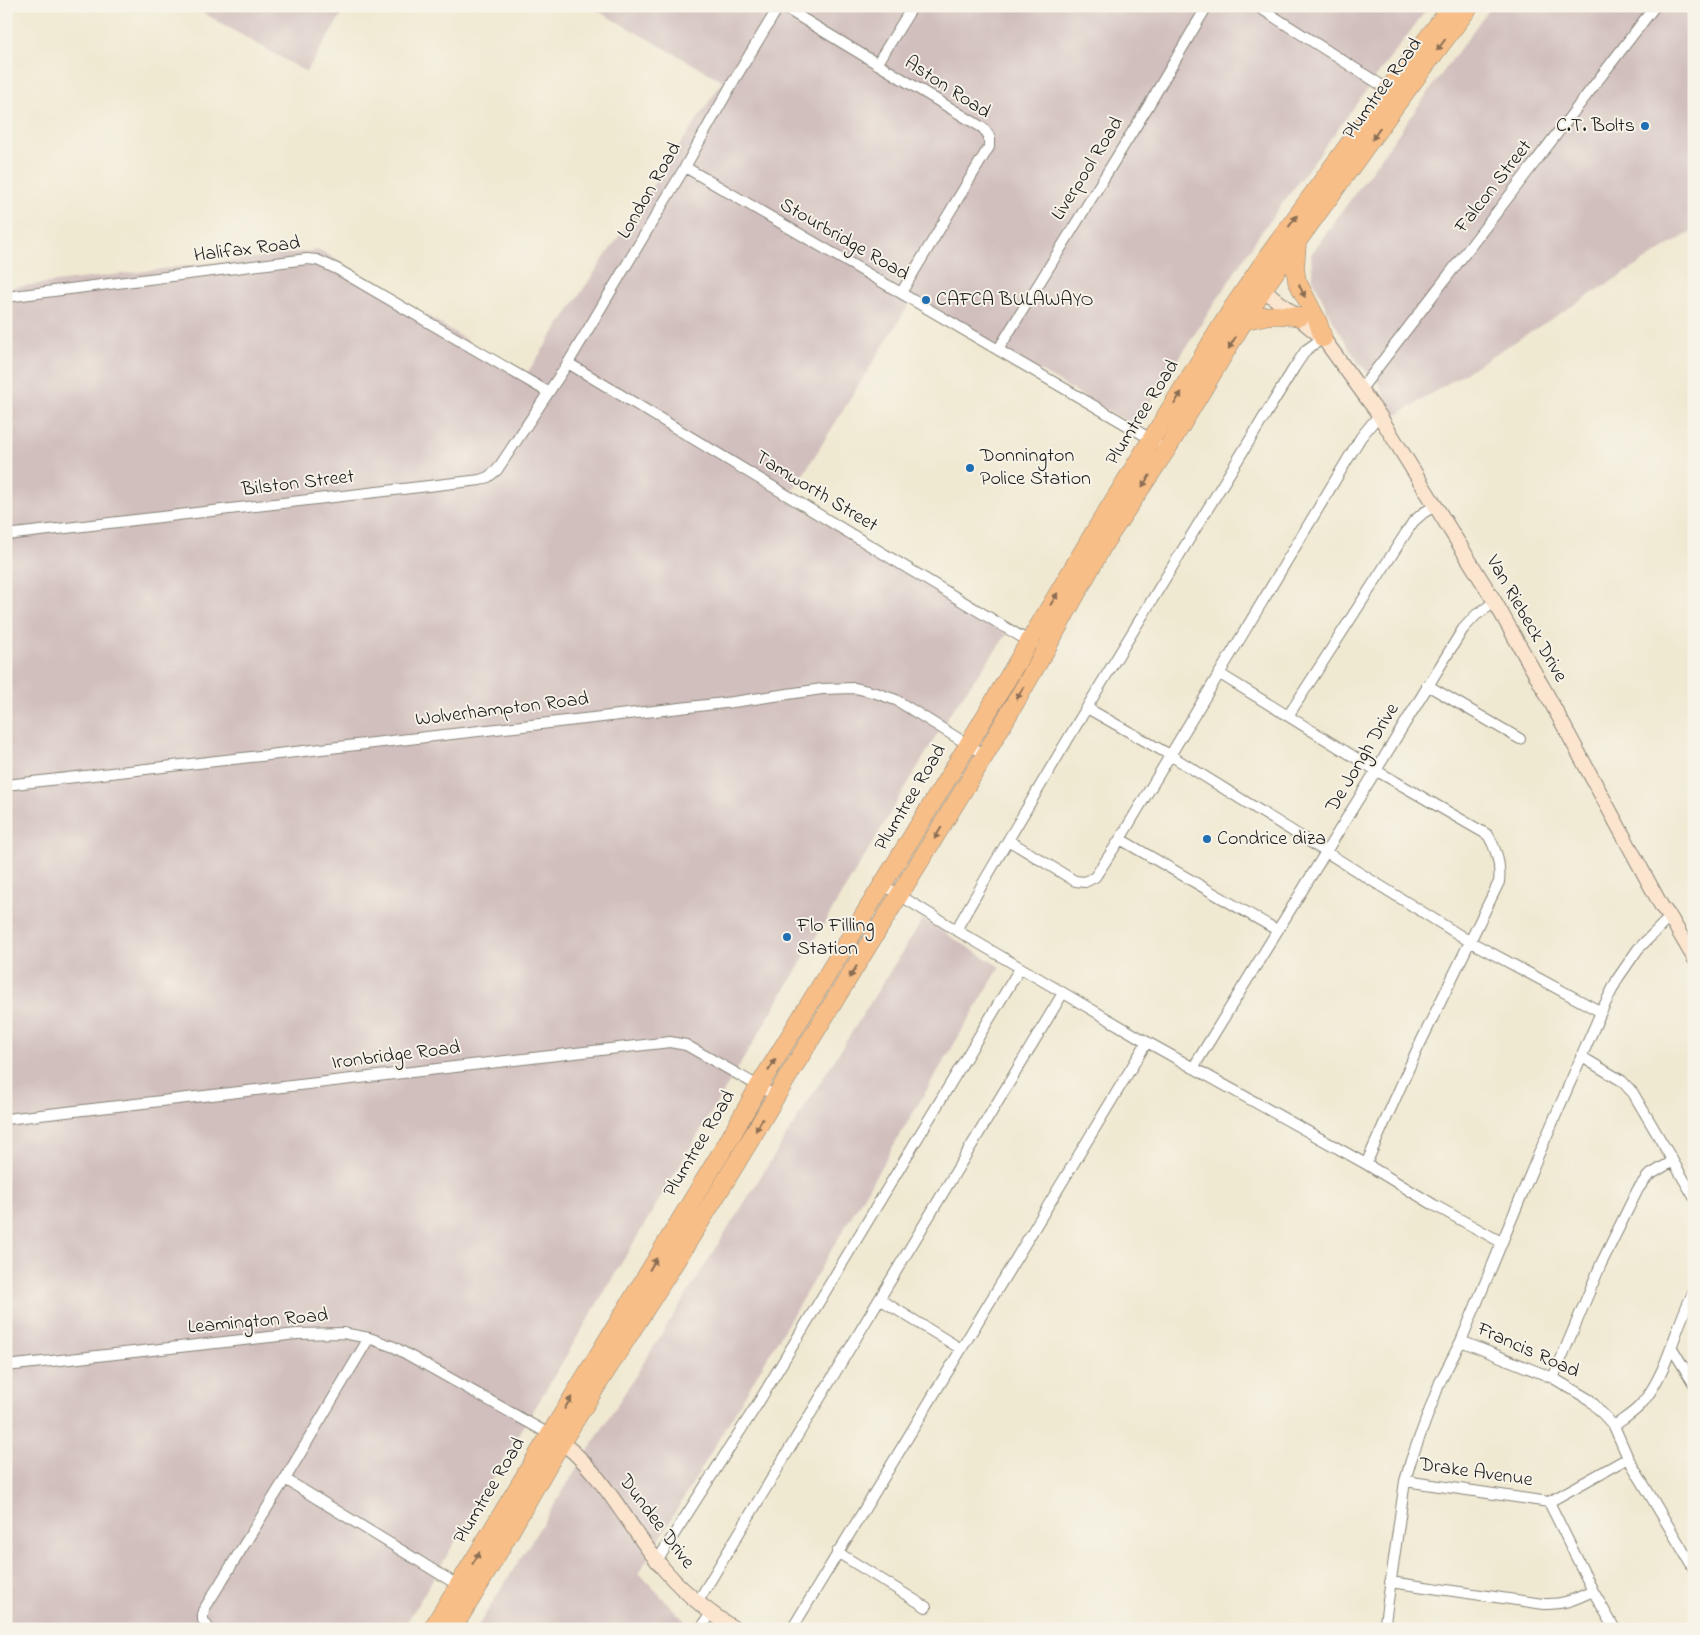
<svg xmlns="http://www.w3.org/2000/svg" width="1700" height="1635" font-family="'Indie Flower',sans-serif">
	<rect width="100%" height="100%" fill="#f7f3e8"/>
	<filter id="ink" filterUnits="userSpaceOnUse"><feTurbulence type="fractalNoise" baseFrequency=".02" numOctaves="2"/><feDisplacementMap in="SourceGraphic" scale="10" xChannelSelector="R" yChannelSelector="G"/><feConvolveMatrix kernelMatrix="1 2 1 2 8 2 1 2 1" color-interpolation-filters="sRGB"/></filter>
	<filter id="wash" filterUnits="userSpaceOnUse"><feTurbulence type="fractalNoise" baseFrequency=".0096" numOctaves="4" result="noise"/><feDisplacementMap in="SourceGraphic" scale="20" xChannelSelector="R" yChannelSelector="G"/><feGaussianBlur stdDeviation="1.12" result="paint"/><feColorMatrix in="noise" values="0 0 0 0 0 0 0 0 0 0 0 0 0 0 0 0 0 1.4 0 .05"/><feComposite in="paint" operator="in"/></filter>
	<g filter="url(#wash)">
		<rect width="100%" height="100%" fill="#f0e9d2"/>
		<path fill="#d1bfbd" d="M191,6H347L306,72Z
			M589,6H1429L1259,235L1135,426L913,298L788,499L1008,633L950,713L403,1629H6V288L320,250L525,376L723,81Z
			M1491,6H1694V230L1394,417L1380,385L1357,361L1329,314L1313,279L1311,254Z
			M923,919L1000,967L639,1573L692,1629H476Z"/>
	</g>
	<g filter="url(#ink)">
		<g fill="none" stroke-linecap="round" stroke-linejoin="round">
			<g stroke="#868277" stroke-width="12">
				<path id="street" d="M782,6L983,128L989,136V147L901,293
					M1257,6L1392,92
					M877,64L913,6
					M685,167L1156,442
					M6,297L307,259L317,260L337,269L548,392
					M998,350L1147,108L1207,6
					M568,363L1033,644
					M1361,389L1655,6
					M6,535L480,480L488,477L497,470L568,363L685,167L733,82L779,6
					M1220,674L1377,771L1488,835C1497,850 1501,865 1499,882L1416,1052L1366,1164
					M1427,685L1520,739
					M1087,708L1170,755L1469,941L1601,1012
					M1288,716L1413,522L1423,513L1435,506
					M6,785L733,702L822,689L855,688L876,693L896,700L985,755
					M1120,839L1277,930
					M1008,840L1075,881L1085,882L1095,877L1120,839L1361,437L1379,415
					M883,885L956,930L1147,1042L1366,1164L1434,1205L1501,1242
					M956,930C1065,740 1180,554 1294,368L1306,350L1323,338
					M1582,1057L1622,1081L1633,1093L1694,1197
					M1193,1068L1463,629L1476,615L1495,602
					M6,1119L670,1042L686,1045L776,1096
					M881,1300L961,1349
					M1461,1341L1553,1378L1590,1400L1614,1426L1628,1458L1694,1569
					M1672,1348L1694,1384
					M6,1366L297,1334L343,1333L369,1338L394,1347L549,1434
					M1553,1378L1601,1264L1638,1189L1648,1176L1673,1161
					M1614,1426C1623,1419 1636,1412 1643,1402C1669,1370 1675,1326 1694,1291
					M285,1479L461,1587
					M1405,1481L1549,1502L1593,1591L1615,1629
					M1549,1502L1628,1458
					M837,1552L926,1607
					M657,1561L760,1400L1020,968
					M1390,1582L1544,1604C1564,1605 1575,1599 1593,1591
					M697,1603L1063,993
					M209,1629L203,1620V1611L285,1479L369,1338
					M701,1629L710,1614
					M792,1629L1147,1042
					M1384,1629L1405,1481L1411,1460L1440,1382L1461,1341L1537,1158L1601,1012L1618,978L1638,949L1670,917"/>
			</g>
			<g stroke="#868277" stroke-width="16">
				<path id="secondary" d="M1263,289L1323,338L1379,415L1495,602L1546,693L1662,907L1670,917L1694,958
					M554,1437C600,1467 624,1520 658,1562C680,1590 705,1610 735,1629"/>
			</g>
			<g stroke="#868277" stroke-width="19">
				<path id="highway" d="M1297,244L1295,268L1297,281L1318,322L1323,338
					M1245,321C1265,314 1278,314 1299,317
					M432,1629L730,1138L759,1086L968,745L1093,534L1233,307L1265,260L1388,90L1452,6
					M452,1629C492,1568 525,1502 563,1440C634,1325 709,1213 776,1096L985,755L1045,651L1105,542L1167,449L1263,289L1401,98L1470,6"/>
			</g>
			<use href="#street" stroke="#fff" stroke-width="10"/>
			<use href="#secondary" stroke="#fce5cf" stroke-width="14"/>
			<use href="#highway" stroke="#f7be88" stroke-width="18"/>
		</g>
		<defs><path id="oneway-solid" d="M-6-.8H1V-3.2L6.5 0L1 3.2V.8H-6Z" transform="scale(1.25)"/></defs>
		<g fill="#8a6d52">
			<use href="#oneway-solid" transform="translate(1441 45) rotate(127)"/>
			<use href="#oneway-solid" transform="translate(1376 134) rotate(125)"/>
			<use href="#oneway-solid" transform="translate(1293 221) rotate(-54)"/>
			<use href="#oneway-solid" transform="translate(1302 291) rotate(64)"/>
			<use href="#oneway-solid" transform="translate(1232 343) rotate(121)"/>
			<use href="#oneway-solid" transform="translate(1178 398) rotate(-59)"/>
			<use href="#oneway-solid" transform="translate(1146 481) rotate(124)"/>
			<use href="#oneway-solid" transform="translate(1054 599) rotate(-59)"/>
			<use href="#oneway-solid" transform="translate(1020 693) rotate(120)"/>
			<use href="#oneway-solid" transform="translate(938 833) rotate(121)"/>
			<use href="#oneway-solid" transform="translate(853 972) rotate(122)"/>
			<use href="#oneway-solid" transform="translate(772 1065) rotate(-58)"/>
			<use href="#oneway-solid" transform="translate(759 1125) rotate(120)"/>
			<use href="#oneway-solid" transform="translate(653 1264) rotate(-59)"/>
			<use href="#oneway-solid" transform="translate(568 1403) rotate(-59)"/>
			<use href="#oneway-solid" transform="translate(476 1558) rotate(-59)"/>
		</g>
	</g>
	<g fill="#1f6fb2" stroke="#f7f3e8" stroke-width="2">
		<circle cx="1645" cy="126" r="5"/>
		<circle cx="926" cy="300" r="5"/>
		<circle cx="970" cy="468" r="5"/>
		<circle cx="1207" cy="839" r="5"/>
		<circle cx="787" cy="937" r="5"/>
	</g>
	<g text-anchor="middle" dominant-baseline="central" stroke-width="4" stroke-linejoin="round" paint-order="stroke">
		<g font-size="20" fill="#1c1c1c" stroke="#f7f3e8">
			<text transform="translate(947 88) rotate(33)">Aston Road</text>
			<text transform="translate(1383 89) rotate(-54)">Plumtree Road</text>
			<text transform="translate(1088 169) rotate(-58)">Liverpool Road</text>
			<text transform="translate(1494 187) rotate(-52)">Falcon Street</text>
			<text transform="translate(650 191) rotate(-60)">London Road</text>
			<text transform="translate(844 240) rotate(30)">Stourbridge Road</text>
			<text transform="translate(247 250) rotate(-7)">Halifax Road</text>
			<text transform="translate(1143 413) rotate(-58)">Plumtree Road</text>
			<text transform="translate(298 484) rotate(-7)">Bilston Street</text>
			<text transform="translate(816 492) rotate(31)">Tamworth Street</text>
			<text transform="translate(1526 619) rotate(60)">Van Riebeck Drive</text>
			<text transform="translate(502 710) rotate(-7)">Wolverhampton Road</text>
			<text transform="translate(1363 758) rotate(-59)">De Jongh Drive</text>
			<text transform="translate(911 798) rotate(-59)">Plumtree Road</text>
			<text transform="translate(396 1056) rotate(-7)">Ironbridge Road</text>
			<text transform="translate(700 1144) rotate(-59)">Plumtree Road</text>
			<text transform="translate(258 1322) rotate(-5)">Leamington Road</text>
			<text transform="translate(1528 1351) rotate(24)">Francis Road</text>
			<text transform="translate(1476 1473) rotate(8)">Drake Avenue</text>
			<text transform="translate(490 1491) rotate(-59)">Plumtree Road</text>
			<text transform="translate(656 1522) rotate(53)">Dundee Drive</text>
		</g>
		<g font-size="20" fill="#1c1c1c" stroke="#f7f3e8" text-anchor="start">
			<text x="1635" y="126" text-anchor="end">C.T. Bolts</text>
			<text x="936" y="300">CAFCA BULAWAYO</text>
			<text x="980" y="456">Donnington<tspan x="980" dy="23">Police Station</tspan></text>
			<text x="1217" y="839">Condrice diza</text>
			<text x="797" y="926">Flo Filling<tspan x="797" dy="23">Station</tspan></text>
		</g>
	</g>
	<rect width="1700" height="1635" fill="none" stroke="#f7f3e8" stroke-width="25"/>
</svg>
